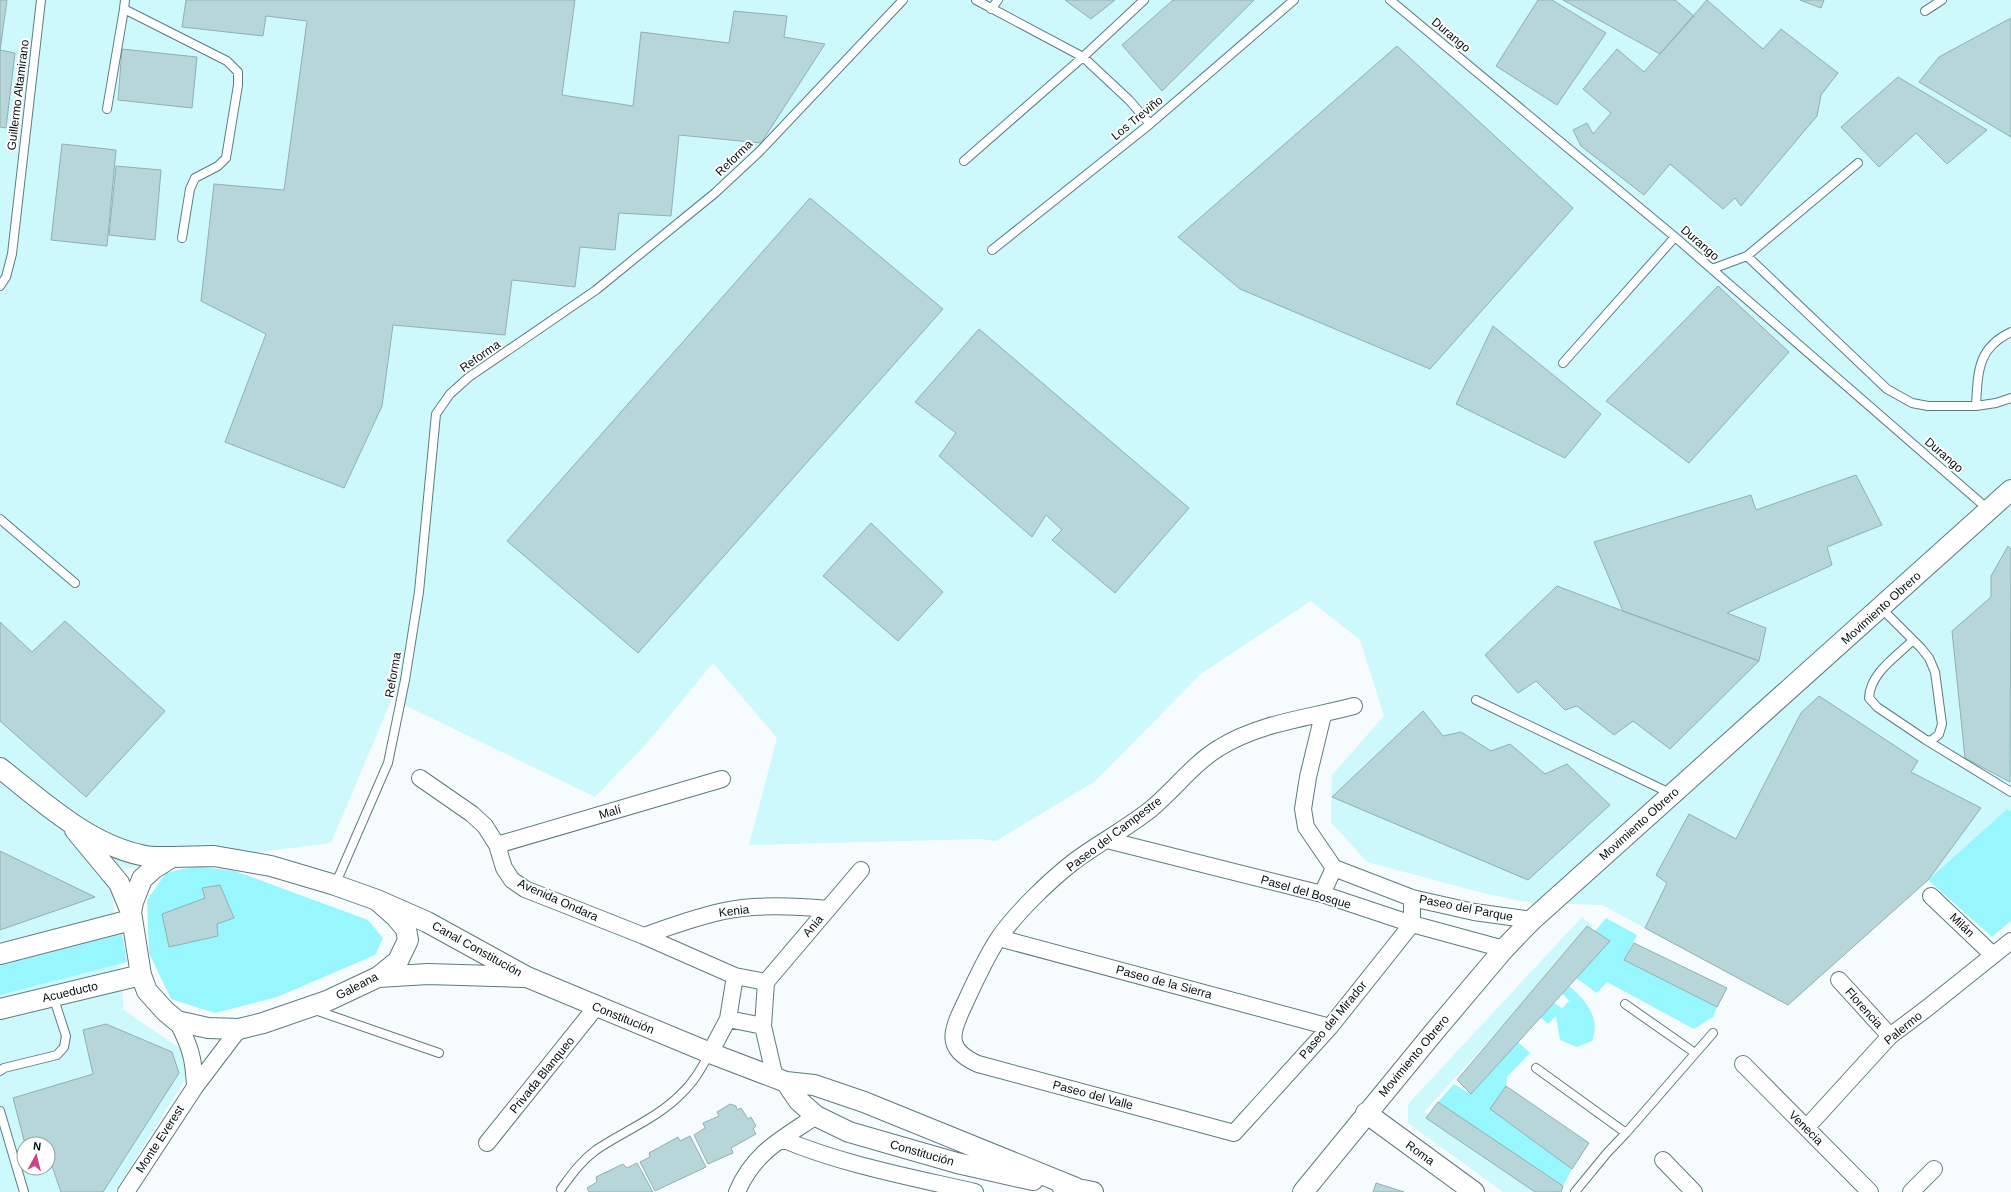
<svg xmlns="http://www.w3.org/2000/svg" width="2011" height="1192" viewBox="0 0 2011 1192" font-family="Arial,sans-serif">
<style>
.built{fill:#cdf8fc;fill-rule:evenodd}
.green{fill:#98f6ff}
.building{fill:#b6d6d9;stroke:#90b0b2}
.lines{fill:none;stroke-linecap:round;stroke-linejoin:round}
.service-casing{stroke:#5d7b7e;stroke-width:10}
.minor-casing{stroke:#5d7b7e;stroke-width:18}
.tertiary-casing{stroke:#5d7b7e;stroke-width:22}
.service{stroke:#fff;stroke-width:8}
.minor{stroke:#fff;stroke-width:16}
.tertiary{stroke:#fff;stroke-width:20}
.labels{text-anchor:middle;stroke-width:4;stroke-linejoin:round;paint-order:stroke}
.street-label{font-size:12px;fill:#040e0f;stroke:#fff}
</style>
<rect width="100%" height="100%" fill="#f6fcfd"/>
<path class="built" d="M0,0H2011V811L2007,809L1788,1005L1602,905L1538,903L1515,900L1475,891L1367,862L1331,822L1332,775L1384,716L1360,640L1311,601L1202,673L1094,782L996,841L980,839L749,845L777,738L713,663L647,743L595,797L392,699L331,843L110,870L124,1010L185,1052L189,1073L115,1192H0ZM24,1144H48V1168H24Z
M1582,917L1593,926L1424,1112L1547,1192H1503L1408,1123V1104Z"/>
<path class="green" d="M2007,809L2011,811V921L1992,937L1928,880Z
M196,866L235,871L368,920L383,938L375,955L277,997L215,1013L171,999L149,953L147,900L166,873Z
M1606,918L1637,935L1624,960L1717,1007L1713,1017L1694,1029L1607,982L1597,993L1576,978L1610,941L1595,931Z
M122,934L127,962L0,995V966Z
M1569,986C1586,1000 1601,1018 1592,1041L1577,1047L1560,1040L1556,1016L1548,1024L1540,1017L1554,1003L1562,1008L1569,1001L1562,993Z
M1518,1042L1530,1053L1507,1077L1506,1086L1491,1109L1572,1169L1563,1186L1438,1102L1454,1084L1471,1094Z"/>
<path class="building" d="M0,0H7L0,51Z
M186,0H575L562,95L633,106L641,32L729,43L734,11L787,16L784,37L825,44L761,143L679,135L671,216L619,213L615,250L580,247L575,287L512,280L505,335L393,325L382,406L344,488L225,442L266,334L201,301L214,184L284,190L307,21L266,16L263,36L182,27Z
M1065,0H1115L1091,19Z
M1173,0H1254L1162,91L1122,45Z
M1538,0H1552L1606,33L1557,105L1496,66Z
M1563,0H1675L1694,16L1660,54Z
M1707,0L1763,49L1781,29L1838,73L1821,95L1817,116L1741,206L1735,198L1723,209L1670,164L1644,195L1581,146L1573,130L1587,123L1593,134L1611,113L1583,89L1617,49L1644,72Z
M1800,0H1824L1821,8Z
M2011,18V137L1919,82L1939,57Z
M1397,46L1573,208L1430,369L1240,289L1178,237Z
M122,49L197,57L192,108L118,100Z
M0,50L15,53L6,128L0,127Z
M1898,77L1987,130L1947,164L1916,133L1879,167L1841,127Z
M62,144L116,150L107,246L51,240Z
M116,166L161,170L155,240L109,235Z
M810,198L943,309L638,653L507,541Z
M1718,286L1789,352L1689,463L1606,401Z
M1493,326L1601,414L1565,458L1456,404Z
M979,329L1189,508L1115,593L1052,540L1062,530L1046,515L1032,537L939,456L956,433L915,402Z
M1856,475L1882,525L1827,547L1832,565L1727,613L1766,628L1759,661L1623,611L1594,542L1751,495L1756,510Z
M871,523L943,592L898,641L823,576Z
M2008,546L2011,549L2010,782L1965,758L1952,631L1991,597V576Z
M1557,586L1623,611L1759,661L1670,749L1633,721L1614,735L1577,706L1565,710L1536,681L1518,693L1485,655Z
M65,621L165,711L86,797L0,721V622L32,652Z
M1819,696L1918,761L1911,772L1981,808L1928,880L1788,1005L1645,928L1667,883L1656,875L1689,814L1736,839L1801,713Z
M1423,711L1443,736L1461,732L1491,751L1510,744L1545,774L1567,764L1610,805L1528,880L1332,797Z
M0,851L95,897L0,930Z
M220,885L234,918L217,924L218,936L169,947L162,914L205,898L202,888Z
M1587,926L1610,941L1471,1094L1457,1080Z
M1634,943L1727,988L1717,1007L1624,960Z
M106,1024L172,1052L179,1073L103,1192H61L52,1166L48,1167V1144H25L13,1098L93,1074L83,1030Z
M1506,1086L1589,1143L1572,1169L1490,1109Z
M1438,1102L1563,1186L1561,1192H1535L1426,1118Z
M730,1104L736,1106L737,1110L741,1108L748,1119L751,1117L756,1126L753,1129L756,1134L731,1148L733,1153L708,1164L694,1135L705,1128L703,1123L719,1116L717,1112Z
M690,1136L706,1167L655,1191L640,1162L650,1157L649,1153L678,1137L680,1141Z
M637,1163L653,1192H589L587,1188L597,1182L596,1177L623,1164L627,1168Z
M1376,1183L1404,1192H1373Z"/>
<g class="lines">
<defs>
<path id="service" d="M125,0L124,9L227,61L238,72V85L226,158L218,166L195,178L190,189L182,238
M976,0L1083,57L1129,100L1150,124
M1390,0L1675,237L1989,510
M991,9L998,0
M1925,11L1942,0
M107,109L124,9
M964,161L1083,57L1144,0
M992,250L1150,124L1294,0
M1747,256L1858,163
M1712,269L1747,256L1887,389L1912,403L1928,406H1976
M0,286L6,277L12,254L41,0
M2011,332C1977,348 1978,372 1976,406L1996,403L2011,398
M1563,363L1675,237
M0,519L75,583
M1881,608L1921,648L1929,658L1935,672L1942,724L1939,734L1931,741L1926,740L1877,707L1869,698C1870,673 1896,657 1912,641
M1476,700L1672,794
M1926,740L2011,792
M335,885L388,763L405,680L419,592L436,414L450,394L469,377L596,290L715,193L759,152L903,0
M1625,1004L1695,1053
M315,1010L439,1053
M1536,1068L1626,1133L1607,1153L1575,1192
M0,1071L4,1068L57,1055L64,1047L66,1036L53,996
M0,1111L24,1192
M1626,1133L1713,1033
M561,1189C572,1174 581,1161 596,1150C624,1131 658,1118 682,1093C694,1082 702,1067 710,1053"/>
<path id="minor" d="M1354,706C1309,718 1258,723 1219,748C1194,763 1174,790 1151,809C1126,829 1097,844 1072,863C1048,882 1015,914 998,939C985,959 975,981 965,1003C951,1032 944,1049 978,1064L1234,1133L1330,1027L1412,924V898
M1323,715L1308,777L1303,809L1306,827L1334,868L1412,898L1474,912L1532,920
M420,778L472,814L485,826L497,845L504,868L512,880L525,889L644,936L735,976L766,982
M1107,840L1322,894L1412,924L1504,949
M497,845L722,779
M1322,894L1334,868
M1931,896L1993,955
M644,936C671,926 696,917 724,911C756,904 796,906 828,909
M999,938L1330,1027
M1839,980L1890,1036
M766,982L861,870
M766,982L763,1026L775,1078
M728,1019L763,1026
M177,1021C190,1046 194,1058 195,1087
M710,1053L728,1019L735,976
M1743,1064L1870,1192
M1807,1127L1890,1036L1926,1009L2011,941
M782,1139C844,1165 910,1177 975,1192
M487,1143L596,1007
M1663,1160L1694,1192
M126,1192L195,1087L239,1029
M737,1192C754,1152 782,1139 816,1116
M1911,1192L1934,1169"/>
<path id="tertiary" d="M0,768C42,801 88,844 141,855C151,858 162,857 172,857
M75,830L119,883L131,912
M377,900L396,917L406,929L408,940L398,961L378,977L327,1001L263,1023L239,1029L208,1028L177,1021L165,1011L147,991L141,975L131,912L133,902L142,879L153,869L172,857L214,856L271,866L335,885L377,900L427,922L527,977L710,1053L786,1082L814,1085L864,1102L1076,1188
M0,954L131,920
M378,977L428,974L522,977
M0,1009L141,975
M786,1082L799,1101L816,1116L849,1132L957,1163L1033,1180
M1366,1113L1474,1192
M1062,1186L1093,1192
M1303,1192L1434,1032L1504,949L1532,920L2011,490"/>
</defs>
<use href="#service" class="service-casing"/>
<use href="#minor" class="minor-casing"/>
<use href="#tertiary" class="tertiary-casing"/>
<use href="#service" class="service"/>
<use href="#minor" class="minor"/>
<use href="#tertiary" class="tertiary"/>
</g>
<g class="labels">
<g class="street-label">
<text transform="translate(1451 35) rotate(40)" y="4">Durango</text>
<text transform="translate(18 95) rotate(-83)" y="4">Guillermo Altamirano</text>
<text transform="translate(1137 118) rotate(-39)" y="4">Los Treviño</text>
<text transform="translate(734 158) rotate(-44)" y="4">Reforma</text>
<text transform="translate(1700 243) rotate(41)" y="4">Durango</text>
<text transform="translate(480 356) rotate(-35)" y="4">Reforma</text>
<text transform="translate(1944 455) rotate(41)" y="4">Durango</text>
<text transform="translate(1881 608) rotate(-42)" y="4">Movimiento Obrero</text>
<text transform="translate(393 675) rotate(-80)" y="4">Reforma</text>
<text transform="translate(610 812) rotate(-16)" y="4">Malí</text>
<text transform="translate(1639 824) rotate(-42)" y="4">Movimiento Obrero</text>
<text transform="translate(1114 834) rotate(-37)" y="4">Paseo del Campestre</text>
<text transform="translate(1306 892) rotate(16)" y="4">Pasel del Bosque</text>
<text transform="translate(558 900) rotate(24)" y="4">Avenida Ondara</text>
<text transform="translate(1466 908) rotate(11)" y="4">Paseo del Parque</text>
<text transform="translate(734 911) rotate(-7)" y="4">Kenia</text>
<text transform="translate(1962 925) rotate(44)" y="4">Milán</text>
<text transform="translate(813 926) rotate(-50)" y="4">Ania</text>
<text transform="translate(477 949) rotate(29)" y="4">Canal Constitución</text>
<text transform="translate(1164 982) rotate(15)" y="4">Paseo de la Sierra</text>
<text transform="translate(357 986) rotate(-27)" y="4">Galeana</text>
<text transform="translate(70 992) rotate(-13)" y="4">Acueducto</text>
<text transform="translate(1864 1008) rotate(48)" y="4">Florencia</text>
<text transform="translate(623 1018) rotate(22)" y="4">Constitución</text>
<text transform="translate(1333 1020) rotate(-50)" y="4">Paseo del Mirador</text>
<text transform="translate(1903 1028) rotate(-39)" y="4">Palermo</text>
<text transform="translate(1414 1056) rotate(-50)" y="4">Movimiento Obrero</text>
<text transform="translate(542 1075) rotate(-51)" y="4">Privada Blanqueo</text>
<text transform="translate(1093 1095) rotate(15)" y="4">Paseo del Valle</text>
<text transform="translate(1806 1128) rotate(45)" y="4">Venecia</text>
<text transform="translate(160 1139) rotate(-57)" y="4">Monte Everest</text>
<text transform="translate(922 1153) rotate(16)" y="4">Constitución</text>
<text transform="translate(1420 1153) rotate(36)" y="4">Roma</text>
</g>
</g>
<g transform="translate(36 1156) rotate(7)"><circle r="19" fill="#ffffff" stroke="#9b9f9f"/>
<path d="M0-3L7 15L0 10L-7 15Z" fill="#ca4588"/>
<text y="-6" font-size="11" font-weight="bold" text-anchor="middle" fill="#040e0f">N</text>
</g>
</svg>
